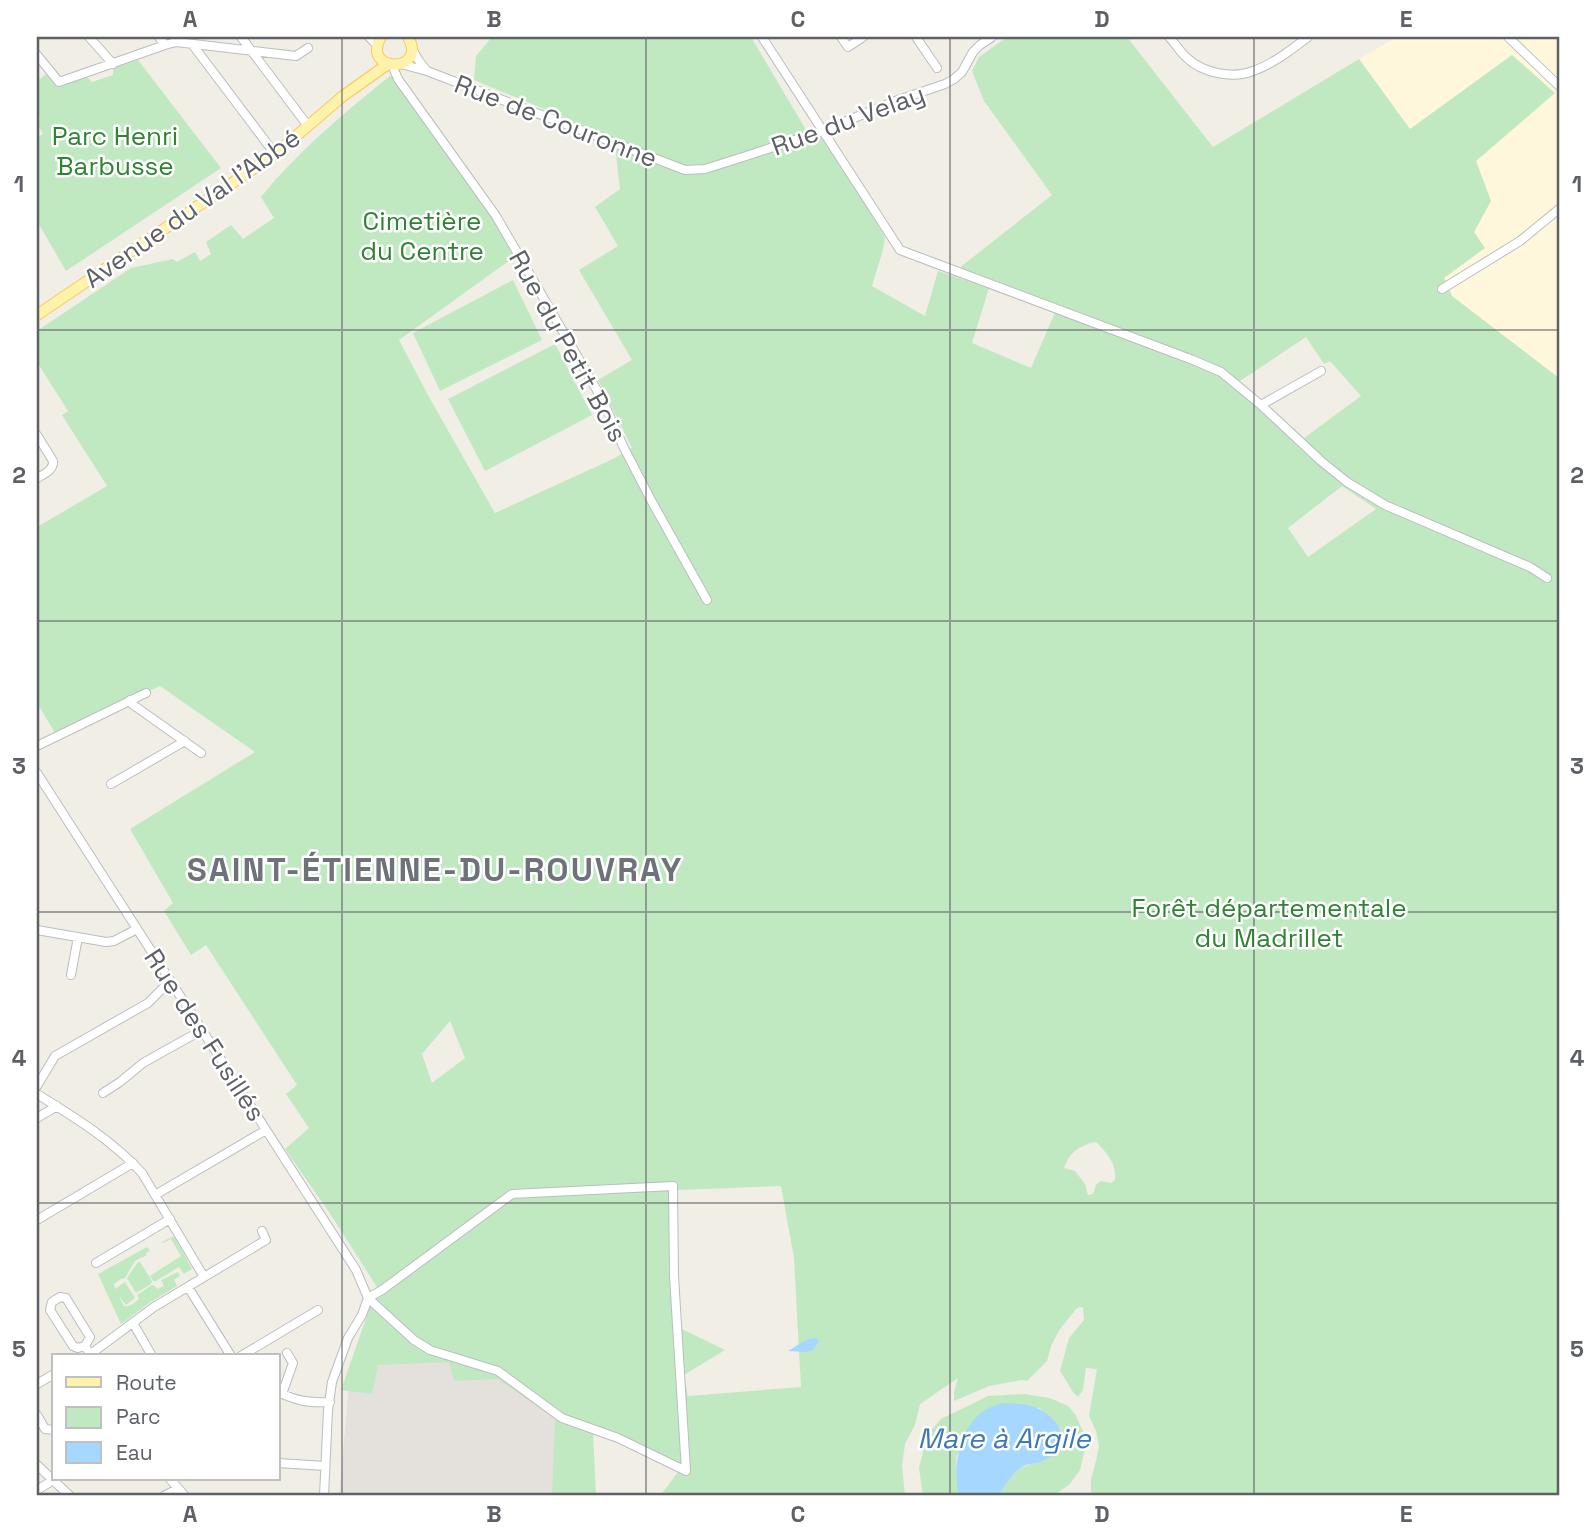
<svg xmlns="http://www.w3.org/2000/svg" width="1596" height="1533" viewBox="0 0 1596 1533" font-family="'Space Grotesk',sans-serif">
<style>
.commercial{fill:#fff7db}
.industrial{fill:#e4e1dd}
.green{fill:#c1e9c1;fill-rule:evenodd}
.water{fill:#a6d8ff}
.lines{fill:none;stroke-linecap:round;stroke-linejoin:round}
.minor-casing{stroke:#babdc2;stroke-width:10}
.major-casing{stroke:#f8cb56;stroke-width:12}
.minor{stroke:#fff;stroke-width:8}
.major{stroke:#fff2ab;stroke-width:10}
.grid{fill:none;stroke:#5d6166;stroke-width:2;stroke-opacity:0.55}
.labels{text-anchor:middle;stroke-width:5;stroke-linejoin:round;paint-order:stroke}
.street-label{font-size:26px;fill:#5d6166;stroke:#fff}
.park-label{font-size:26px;fill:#308234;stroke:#fff}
.water-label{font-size:28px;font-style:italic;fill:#3d78b8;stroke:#fff}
.district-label{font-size:33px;font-weight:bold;letter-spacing:2px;fill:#6e7379;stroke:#fff}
.neatline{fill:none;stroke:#5d6166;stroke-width:2.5}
.grid-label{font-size:23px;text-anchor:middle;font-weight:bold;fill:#5d6166}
</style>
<rect width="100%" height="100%" fill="#f0eee5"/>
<path class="commercial" d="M1397,37H1559V378L1452,296L1444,277L1474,232L1491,201L1476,161L1554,93L1512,55L1410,129L1359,59Z"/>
<path class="industrial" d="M448,1359L498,1378L556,1419L558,1496H339L349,1384L376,1362Z"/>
<path class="green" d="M492,37H751L812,140L823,136L885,237L883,250L872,286L925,316L938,271L989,288L972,343L1031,368L1054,315L1056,304L958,269L1052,195L984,101L972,71L979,57L1007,37H1127L1213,147L1359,59L1410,129L1512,55L1555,93L1476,161L1491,201L1474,232L1485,248L1444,278L1452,296L1559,378V1496H1091V1479L1096,1461L1099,1446L1096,1431L1089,1416L1097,1369L1086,1368L1083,1390L1078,1397L1073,1392L1060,1371L1069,1338L1084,1320L1083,1307L1077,1308L1060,1329L1051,1346L1047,1361L1027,1381L1022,1380L989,1386L954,1401V1392L958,1378L920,1404L915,1425L905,1444L902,1466L905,1496H660L678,1472L616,1441L593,1433L596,1496H552L555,1419L498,1379L454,1381L449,1362L378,1365L372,1394L341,1390L377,1287L329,1212L285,1149L309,1128L286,1094L297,1085L206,945L191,955L164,911L173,903L130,829L255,752L160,686L55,733L37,703V527L107,486L62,415L68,411L37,362V331L131,268L173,259L177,262L195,252L200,261L211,254L206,242L231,225L243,239L274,218L261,197C298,151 344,113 390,76L393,77L495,217L517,255L399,340L429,397L495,513L613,459L632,448L598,380L632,360L579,270L618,246L595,207L620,189L614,138L474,80L476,56ZM1306,337L1324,364L1330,361L1361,396L1304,438L1240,381ZM1342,486L1376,509L1308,557L1288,528ZM450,1021L465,1058L432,1083L422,1054ZM1096,1142C1107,1153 1117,1164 1115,1180L1111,1183L1101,1181L1096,1185L1093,1194L1088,1195L1085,1184L1075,1171L1064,1168C1069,1153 1079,1145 1096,1142ZM781,1186L794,1258L801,1387L688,1396L684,1375L725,1350L680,1328L677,1258L678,1190Z
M138,60L221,168L66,271L37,221V138L43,134L37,123L40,119L37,114V81L46,74L57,87L87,77L92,82L113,75V68Z
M513,280L542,340L440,391L413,333Z
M555,344L592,415L485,471L448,399Z
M174,1236L192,1269L184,1274L179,1267L156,1281H153L150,1276L181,1256L171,1239L163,1243L162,1242Z
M147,1247L150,1251L146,1253L147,1255L135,1261L125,1278L121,1279L114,1284L115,1289L125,1282L135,1298L126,1305L119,1296L124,1306C130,1307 136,1303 139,1298L137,1295L152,1285L155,1286L157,1289L164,1286L161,1280L178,1272L180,1276L174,1280L177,1286L152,1301L121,1324L98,1274Z
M138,1262H140L152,1281L151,1284L136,1293L127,1278Z
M1024,1394L1050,1398L1068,1406L1075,1414L1087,1440L1080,1470L1070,1484L1053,1496H998C1012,1477 1015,1466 1040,1462L1062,1430L1051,1417L1039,1408L972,1423L956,1458L959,1496H923L919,1468L927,1435L941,1419L988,1396Z"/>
<path class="water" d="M816,1338L819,1341L813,1350L806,1352L788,1351C798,1346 804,1338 816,1338Z
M1003,1403C1032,1403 1054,1409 1065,1439C1058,1449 1053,1457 1040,1462C1035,1464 1029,1463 1024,1466C1012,1473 1006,1485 998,1496H959C952,1469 959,1424 987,1409C992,1406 998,1405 1003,1403Z"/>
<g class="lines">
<defs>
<path id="minor" d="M89,37L113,64
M159,37L165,45L176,42L296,56L308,48
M241,37L308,126
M369,37L377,45
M762,37L900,250L1193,360L1221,372L1261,405L1321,461L1347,482L1385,505L1530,567L1547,578
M841,37L848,47L863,37
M916,37L937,68
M1169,37C1175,43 1180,52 1187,58C1203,73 1232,79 1253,71C1273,64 1291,50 1308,37
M1508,37L1559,86
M192,44L275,154
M412,49L419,61L427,71
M37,55L59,82L165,45
M401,64L427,71L685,170L705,169L743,157L822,131L898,100L945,84L954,79L962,72L973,52L980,45L992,37
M392,65L398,79L496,216L602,399L623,446L652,502L707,600
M1442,289L1520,241L1559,209
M1261,405L1321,371
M37,435L53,461C54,470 44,474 37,478
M130,700L132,704L201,753
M37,746L146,693
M37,773L356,1270L368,1298L414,1340L430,1350L498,1371L562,1418L618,1438L686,1471L674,1276L673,1186L512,1194L382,1290L368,1298
M111,784L185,741
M37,930L106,942L114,941L137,929
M71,975L78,937
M37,1086L55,1056L148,1003L170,981
M103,1093L120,1082L143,1063L202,1030
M37,1094C74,1117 112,1140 142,1173L204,1277
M37,1118L57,1106
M155,1195L266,1130
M37,1220L133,1163
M96,1263L170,1219
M188,1287L231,1356
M133,1323L152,1356
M85,1346L78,1348L73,1346L50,1310L52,1302L60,1297L66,1298L90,1337L85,1346L91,1356
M88,1356L154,1307L266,1240L262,1231
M241,1356L318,1310
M37,1384L54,1374
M278,1392C297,1401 308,1403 330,1402
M282,1394L293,1363L287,1353
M37,1415L45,1429L54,1430
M278,1463L325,1466
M37,1465L70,1496
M170,1479L185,1496
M37,1490L55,1479
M164,1496L177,1489
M324,1496L328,1410L332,1382L348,1338L362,1315L368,1298"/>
<path id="major" d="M381,37C360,73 429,74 408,37
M37,315L275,154L343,96L388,64"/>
</defs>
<use href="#minor" class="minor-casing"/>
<use href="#major" class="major-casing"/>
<use href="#minor" class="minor"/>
<use href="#major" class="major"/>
</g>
<path class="grid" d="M342,37V1496M646,37V1496M950,37V1496M1254,37V1496M37,330H1559M37,621H1559M37,912H1559M37,1203H1559"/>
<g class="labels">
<g class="street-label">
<text transform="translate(848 120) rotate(-20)" y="9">Rue du Velay</text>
<text transform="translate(556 121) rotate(21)" y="9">Rue de Couronne</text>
<text transform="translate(192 208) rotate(-35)" y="9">Avenue du Val l'Abbé</text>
<text transform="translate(568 346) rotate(61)" y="9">Rue du Petit Bois</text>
<text transform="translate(205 1035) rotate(57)" y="9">Rue des Fusillés</text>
</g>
<g class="park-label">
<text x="115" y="145">Parc Henri<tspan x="115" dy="30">Barbusse</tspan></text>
<text x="422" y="230">Cimetière<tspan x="422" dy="30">du Centre</tspan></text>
<text x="1269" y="917">Forêt départementale<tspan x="1269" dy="30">du Madrillet</tspan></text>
</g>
<g class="water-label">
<text x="1004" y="1448">Mare à Argile</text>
</g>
<g class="district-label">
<text x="435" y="881">SAINT-ÉTIENNE-DU-ROUVRAY</text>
</g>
</g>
<rect width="1596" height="1533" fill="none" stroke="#ffffff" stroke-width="77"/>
<rect x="52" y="1354" width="228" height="126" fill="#ffffff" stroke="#bec0c2" stroke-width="2"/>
<rect x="66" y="1377" width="35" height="10" fill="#fff2ab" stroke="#bec0c2" stroke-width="2"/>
<text x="116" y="1390" font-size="21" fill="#5d6166">Route</text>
<rect x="66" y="1407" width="35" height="21" fill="#c1e9c1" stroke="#bec0c2" stroke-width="2"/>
<text x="116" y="1424" font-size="21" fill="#5d6166">Parc</text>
<rect x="66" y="1442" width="35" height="21" fill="#a6d8ff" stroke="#bec0c2" stroke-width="2"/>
<text x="116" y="1460" font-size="21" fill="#5d6166">Eau</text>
<rect x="38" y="38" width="1520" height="1456" class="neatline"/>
<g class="grid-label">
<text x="190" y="27">A</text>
<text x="494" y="27">B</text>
<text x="798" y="27">C</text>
<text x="1102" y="27">D</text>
<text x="1406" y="27">E</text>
<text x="19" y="192">1</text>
<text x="1577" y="192">1</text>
<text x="19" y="483">2</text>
<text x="1577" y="483">2</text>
<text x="19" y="774">3</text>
<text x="1577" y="774">3</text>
<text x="19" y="1066">4</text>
<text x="1577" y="1066">4</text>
<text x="19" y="1357">5</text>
<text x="1577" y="1357">5</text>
<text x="190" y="1522">A</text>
<text x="494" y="1522">B</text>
<text x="798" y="1522">C</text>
<text x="1102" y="1522">D</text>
<text x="1406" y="1522">E</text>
</g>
</svg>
